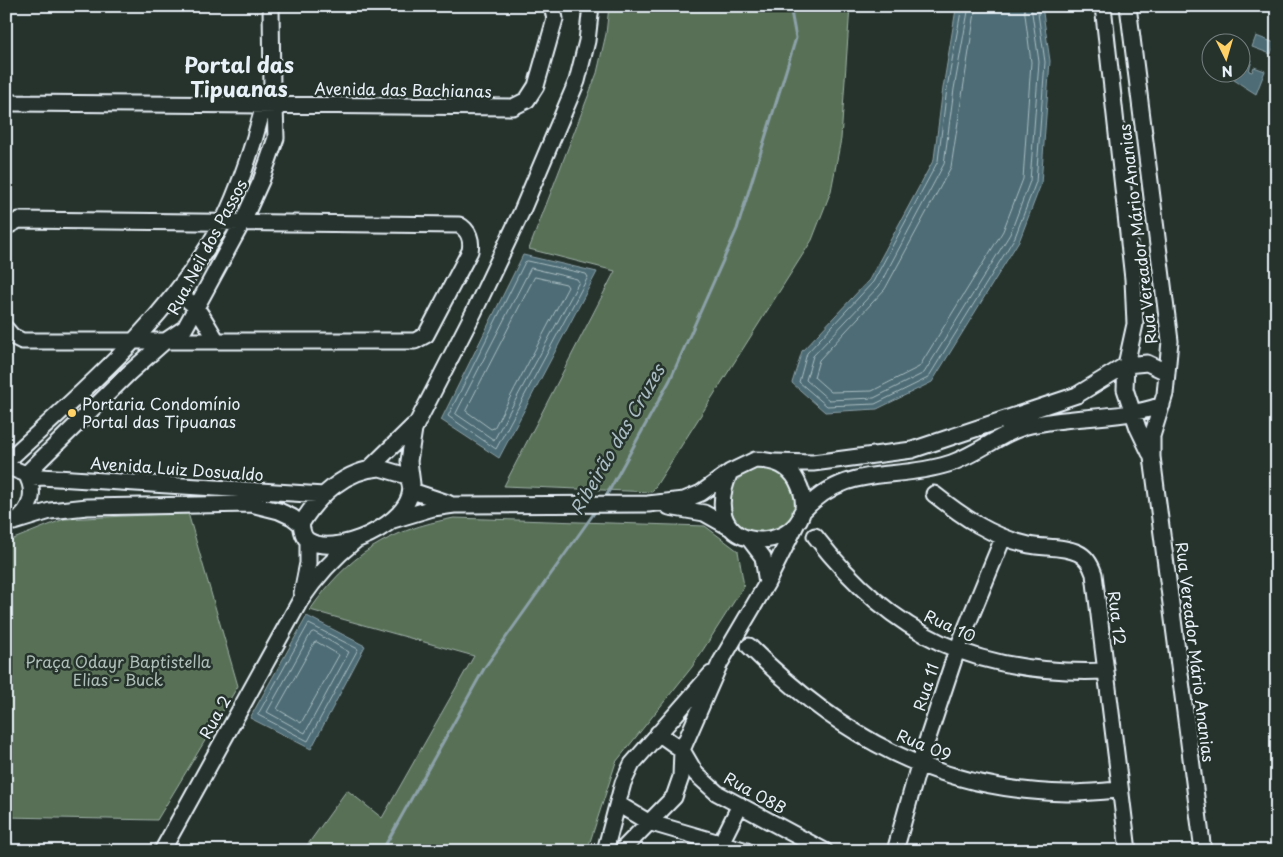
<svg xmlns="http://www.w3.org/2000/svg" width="1283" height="857" viewBox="0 0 1283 857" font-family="'Playpen Sans',sans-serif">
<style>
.green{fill:#587157;stroke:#a0b1a8}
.water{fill:#4e6c74;stroke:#8ca1a9}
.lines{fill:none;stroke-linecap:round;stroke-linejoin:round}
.shore{stroke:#aabcc3;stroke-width:1}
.stream{stroke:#8ca1a9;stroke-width:3}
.minor-casing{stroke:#e8f1f8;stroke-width:19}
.minor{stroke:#26332d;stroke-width:15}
.poi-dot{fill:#ffd166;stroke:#26332d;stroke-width:2}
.labels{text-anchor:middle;stroke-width:5;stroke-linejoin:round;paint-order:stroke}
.street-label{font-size:16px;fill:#e8f1f8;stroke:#26332d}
.poi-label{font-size:16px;fill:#e8f1f8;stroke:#26332d;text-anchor:start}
.park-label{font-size:16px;fill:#aebeb8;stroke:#26332d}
.water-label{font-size:18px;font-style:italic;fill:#aabcc3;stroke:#26332d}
.district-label{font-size:21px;font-weight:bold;fill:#e8f1f8;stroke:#26332d}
</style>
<rect width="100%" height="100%" fill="#26332d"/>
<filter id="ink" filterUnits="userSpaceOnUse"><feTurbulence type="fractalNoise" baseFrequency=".02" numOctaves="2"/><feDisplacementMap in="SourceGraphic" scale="10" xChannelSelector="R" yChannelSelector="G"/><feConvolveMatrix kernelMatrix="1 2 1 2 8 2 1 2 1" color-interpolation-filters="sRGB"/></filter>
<g filter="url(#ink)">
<path class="green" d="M609,6H850L841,139L831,191L812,240L652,492L504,486L615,271L529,249L597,73L606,34Z
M730 501a33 33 0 1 1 66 0a33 33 0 1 1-66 0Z
M188,513L238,686L157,820L6,817V542L64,519Z
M454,518L705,526L738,551L744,586L692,667L616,762L587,851H303L347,790L382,818L474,656L310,610C348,555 388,530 454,518Z"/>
<path class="water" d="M959,6H1042L1050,61L1041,184L1020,239L932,382L877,409L825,412L792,383L802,351L869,280L934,159L943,88L956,9Z
M1256,36L1275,43L1271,54L1252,47Z
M1243,57L1252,60L1249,71L1252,72L1254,67L1265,71L1256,94L1234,80L1237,73L1240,72Z
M523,255L597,272L499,458L441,420Z
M307,616L365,646L311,749L250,718Z"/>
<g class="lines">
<path class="shore" d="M962,6L947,88L938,161L873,282L807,353L799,382L827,406L875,404L928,378L1015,237L1036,182L1045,62L1037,6
M969,6L954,89L944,164L879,286L813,356L806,380L829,400L874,398L924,373L1010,234L1030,181L1039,62L1031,6
M976,6L951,167L885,289L819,360L814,377L831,392L872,391L919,367L1003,231L1023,179L1031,62L1024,6
M528,261L586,274L588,277L496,449L448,416L525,262Z
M531,268L577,279L579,282L494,440L456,414Z
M535,277L566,284L568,287L494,428L491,429L466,411Z
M309,624L358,649L308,741L258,715Z
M314,632L349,652L305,733L267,712L311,633Z
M317,642L339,655L301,723L277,709L314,643Z"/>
<path class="stream" d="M604,500L670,380L737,229L796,38L790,6
M382,851L485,667L597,509"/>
<defs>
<path id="minor" d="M1103,6L1133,279L1135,324L1126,365L1125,389L1138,428L1150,453
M1128,6L1170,341L1165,394L1152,436V457L1203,851
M6,101L15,103L513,107L527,100L536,86L555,19L552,6
M6,227L19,220L459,225C469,230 472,241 470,251L426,335L415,341H22L12,336L6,329
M176,295C196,298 207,326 217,341
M755,460C772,460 789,465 797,481C835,553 688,569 730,472Z
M6,462C85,389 168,320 221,225C236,197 246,166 255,137C259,123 262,110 268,97
M774,462L813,463L912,450L1077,395L1126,365L1147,363L1166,372
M6,466L26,474C36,491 32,510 15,521
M370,468L413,426
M380,468L407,476C430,514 340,559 309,541C303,538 302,530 301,524C318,496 345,470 380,468Z
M26,474L129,373L164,342L185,328L242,223L261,181L276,138L275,106L272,89L271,6
M29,479L41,477L324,495
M412,484L409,461L414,429L474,312L521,213L577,81L587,41L591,6
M412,491L448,503
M934,494C963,517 992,537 1029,545C1044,548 1064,546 1078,553C1087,557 1091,565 1094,574L1128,851
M669,507L704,513L729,527
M801,513C847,462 891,482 948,464C977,455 1001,432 1031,425C1074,415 1121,420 1162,405
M393,520L433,508L454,505L648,504L684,500L701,493L730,472
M14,522L50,511L87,507L251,504L279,511L292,517L301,524
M815,536C893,637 978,676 1106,671
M750,540L763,557L767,583
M302,593L308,563V541
M749,646C839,736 937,791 1067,793C1085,793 1103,791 1120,790
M658,733L682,750L696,774L717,793L825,851
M618,804L648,822L747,851
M721,843L740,805
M162,851L300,601C316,577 333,558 356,540
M605,851L623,783L632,764L711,674
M621,851L674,797L681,777L682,750L720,663L767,583L797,523
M895,851L919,765L957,650L1003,538"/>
</defs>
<use href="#minor" class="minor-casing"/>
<use href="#minor" class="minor"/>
</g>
</g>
<circle class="poi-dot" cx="72" cy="413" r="5"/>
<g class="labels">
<g class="street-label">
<text transform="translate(403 90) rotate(1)" y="6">Avenida das Bachianas</text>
<text transform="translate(1138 234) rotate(-97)" y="6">Rua Vereador Mário Ananias</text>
<text transform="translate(207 247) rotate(-62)" y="6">Rua Neil dos Passos</text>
<text transform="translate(177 469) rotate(4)" y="6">Avenida Luiz Dosualdo</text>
<text transform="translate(1117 618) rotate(83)" y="6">Rua 12</text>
<text transform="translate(950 626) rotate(25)" y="6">Rua 10</text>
<text transform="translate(1195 652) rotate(83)" y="6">Rua Vereador Mário Ananias</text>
<text transform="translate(926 687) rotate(-72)" y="6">Rua 11</text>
<text transform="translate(215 717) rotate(-61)" y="6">Rua 2</text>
<text transform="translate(924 745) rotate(22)" y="6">Rua 09</text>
<text transform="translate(755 793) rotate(29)" y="6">Rua 08B</text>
</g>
<g class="poi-label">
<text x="82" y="410">Portaria Condomínio<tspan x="82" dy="18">Portal das Tipuanas</tspan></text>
</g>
<g class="park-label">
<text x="118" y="668">Praça Odayr Baptistella<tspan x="118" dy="18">Elias - Buck</tspan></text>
</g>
<g class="water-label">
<text transform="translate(618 440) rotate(-60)" y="6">Ribeirão das Cruzes</text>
</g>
<g class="district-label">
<text x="239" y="73">Portal das<tspan x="239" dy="24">Tipuanas</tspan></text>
</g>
</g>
<rect width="1283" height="857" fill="none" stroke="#26332d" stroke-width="25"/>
<rect x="12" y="12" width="1258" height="832" fill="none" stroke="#e8f1f8" stroke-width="2" filter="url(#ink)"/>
<g transform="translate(1226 58) rotate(175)"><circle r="24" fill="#26332d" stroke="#747f7e"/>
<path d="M0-4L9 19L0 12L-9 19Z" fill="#ffd166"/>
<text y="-8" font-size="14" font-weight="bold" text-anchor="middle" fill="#e8f1f8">N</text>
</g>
</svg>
